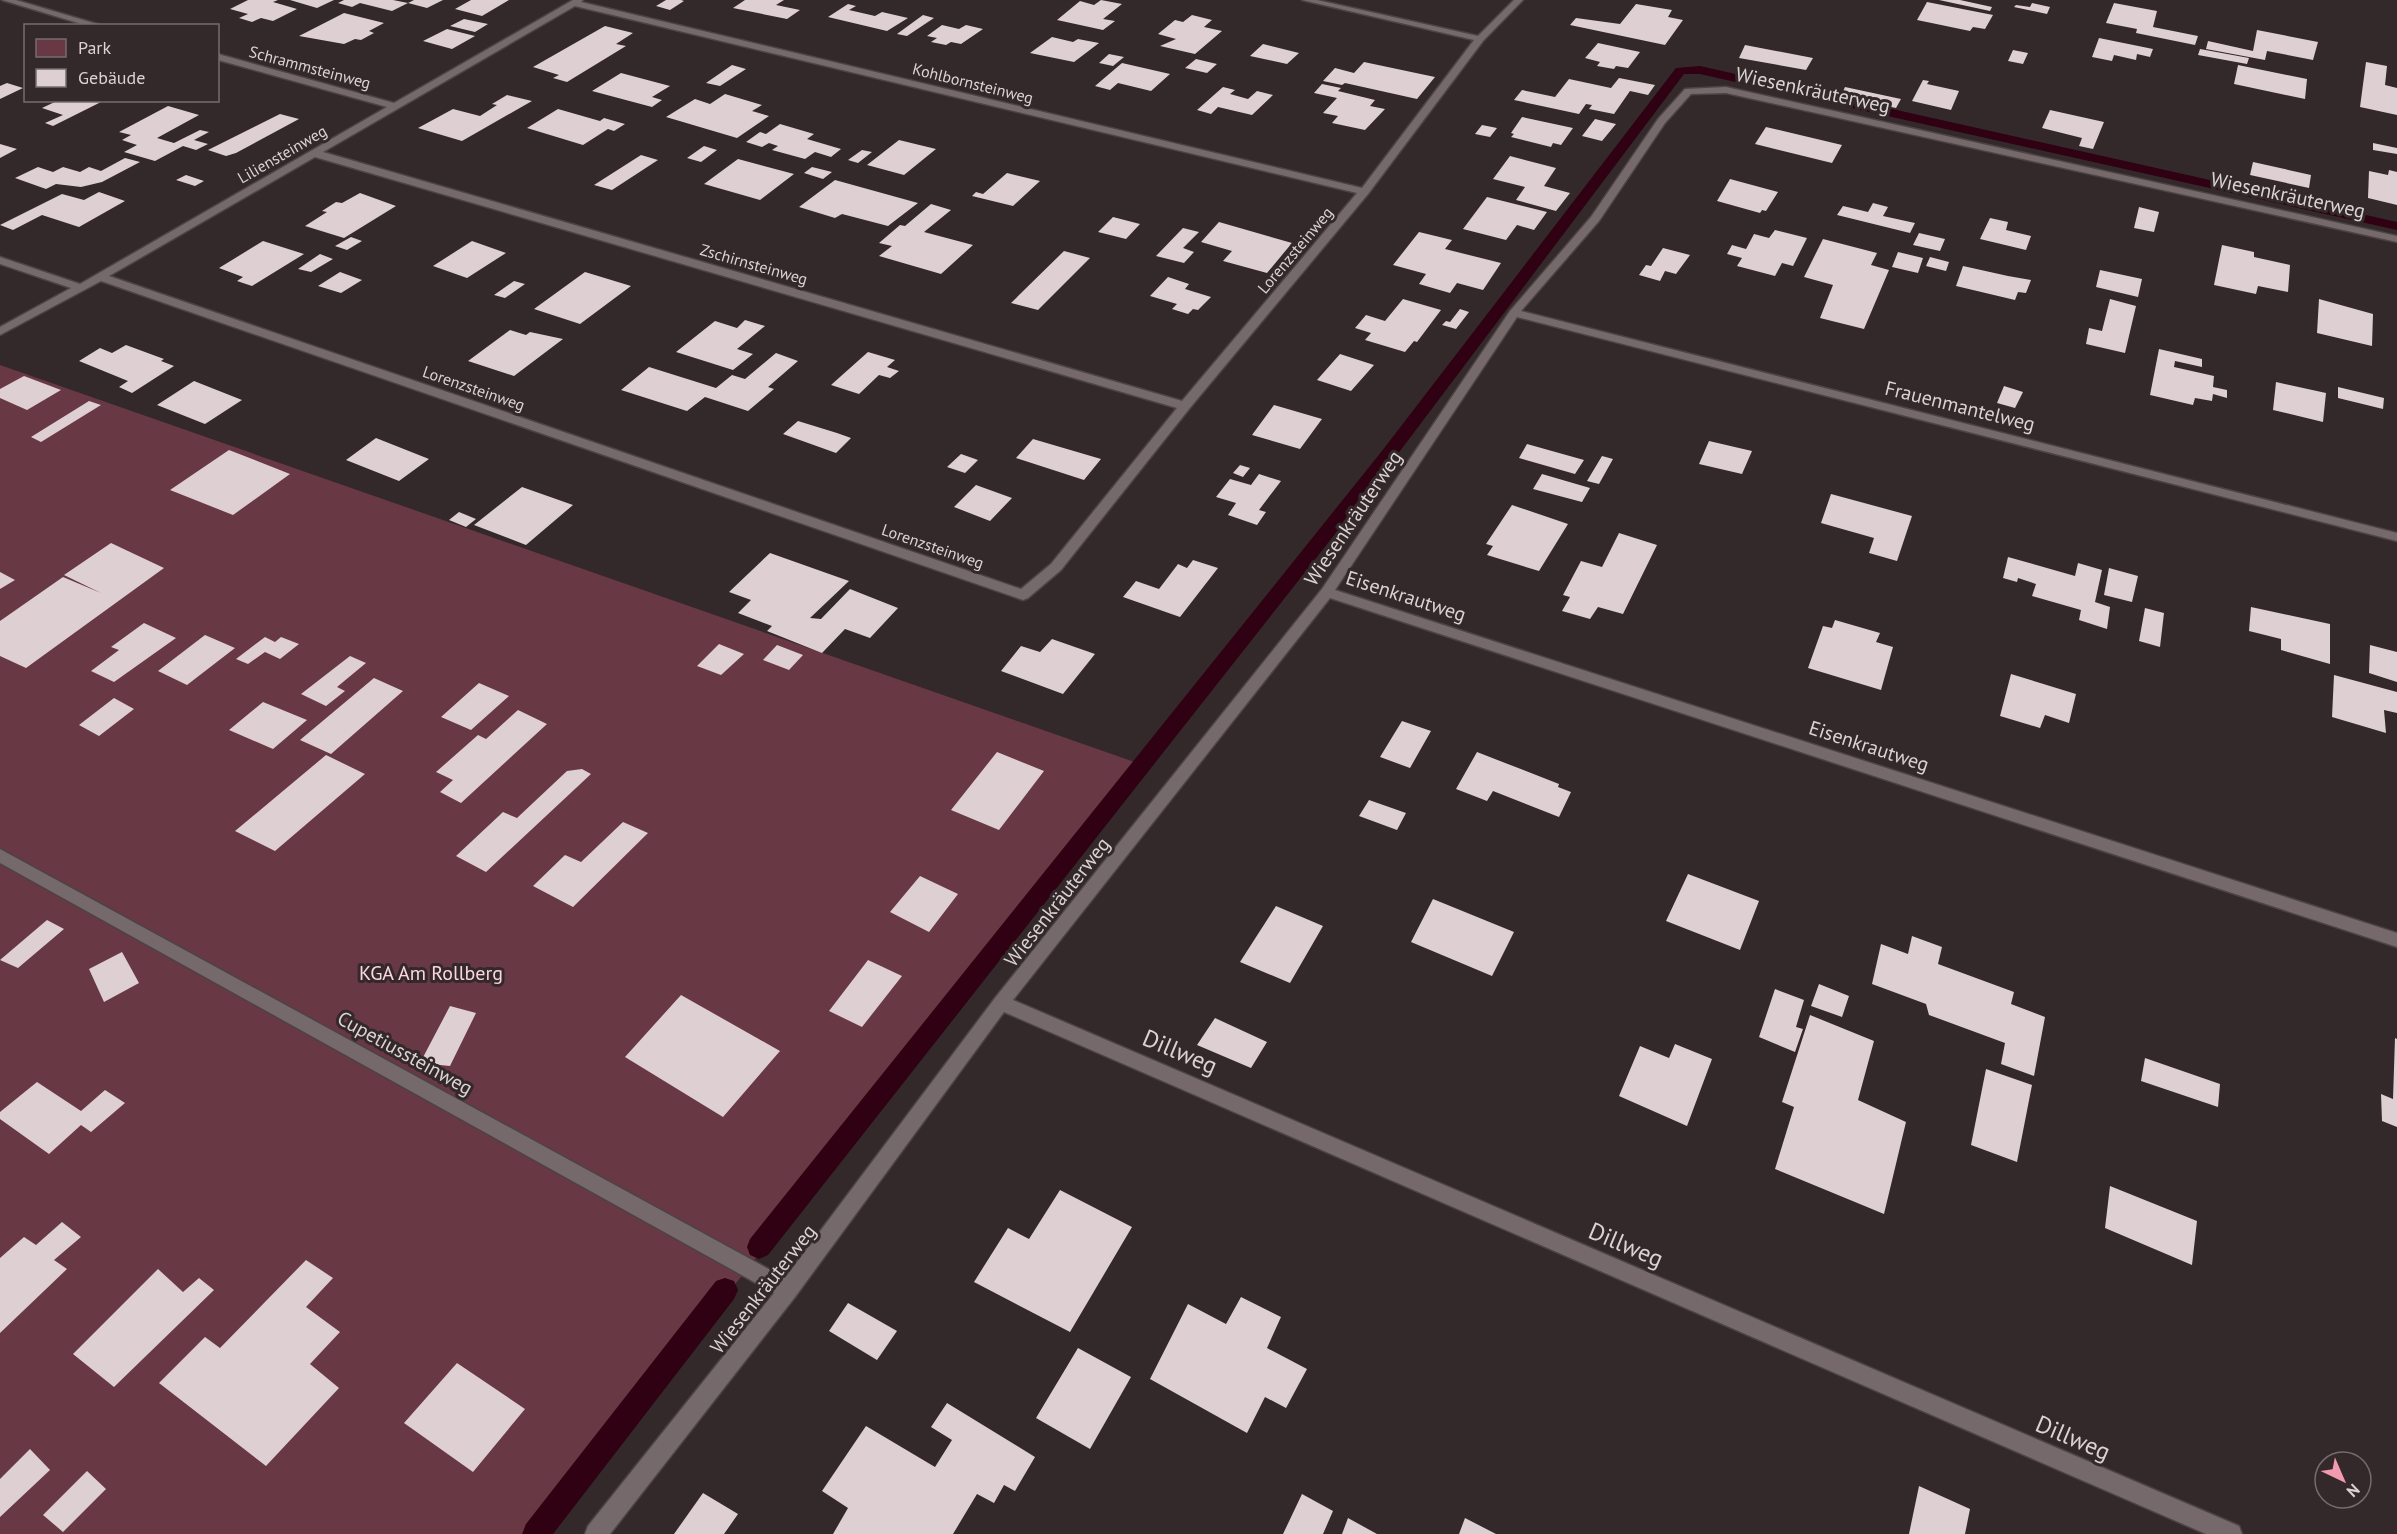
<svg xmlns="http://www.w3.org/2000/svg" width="2397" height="1534" viewBox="0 0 2397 1534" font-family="'PT Sans',sans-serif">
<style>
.green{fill:#693845}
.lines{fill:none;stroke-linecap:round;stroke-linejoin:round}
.stream{fill:#2f0112;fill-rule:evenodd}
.building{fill:#decfd2}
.lane-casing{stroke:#4c4345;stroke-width:3}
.lane{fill:#75696b;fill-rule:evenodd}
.labels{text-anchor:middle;stroke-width:6;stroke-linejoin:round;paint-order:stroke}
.far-street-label{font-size:16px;fill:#dad3d4;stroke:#33282a}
.street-label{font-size:20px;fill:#dad3d4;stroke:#33282a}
.park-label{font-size:20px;fill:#fbd6dd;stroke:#33282a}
.near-street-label{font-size:24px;fill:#dad3d4;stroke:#33282a}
</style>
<rect width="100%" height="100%" fill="#33282a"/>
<path class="green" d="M0,365L1143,765L539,1534H0Z"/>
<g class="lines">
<path class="stream" d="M1700,66L2397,222V230L1700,74H1684L1394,459L768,1255L759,1259L750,1255L747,1247L750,1239L1382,451L1676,68Z
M725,1278L734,1281L738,1290L734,1299L553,1534H522L526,1524L716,1281Z"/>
</g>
<path class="building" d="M248,0H278L273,2L297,9L273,21L261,18L252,22L239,18L248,14L230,9Z
M290,0H334L317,8Z
M344,0H393L408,3L392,11L360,3L352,7L338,3Z
M414,0H443L427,8L408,3Z
M471,0H509L482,16L455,9Z
M666,0H681L684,1L670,10L656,6Z
M745,0H784L776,5L800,10L787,19L733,8Z
M1101,0L1122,4L1103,19L1115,21L1103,30L1057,20L1080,1L1094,5Z
M1939,0H1960L1992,7L1990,11Z
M1927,2L1993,15L1985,29L1973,27L1970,31L1917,20Z
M2032,3L2050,7L2047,14L2014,7L2016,5L2030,7Z
M2114,3L2157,11L2153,27L2198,36L2195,45L2136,33L2137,29L2106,23Z
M848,4L856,6L849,10L875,16L882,12L908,18L887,31L828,17Z
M1636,4L1672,10L1668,17L1683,20L1665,45L1570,25L1576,18L1620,24Z
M344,13L384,23L369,31L374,33L361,40L355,39L344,44L299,36Z
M923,15L934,18L907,36L897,34Z
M1192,15L1212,20L1204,27L1222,31L1195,54L1160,46L1176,39L1158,34L1175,20L1183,22Z
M464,19L488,24L475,32L450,26Z
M942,25L959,29L966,25L983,29L961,44L951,42L946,45L931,42L937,38L927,36Z
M605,26L633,33L616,44L626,46L567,82L553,78L559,75L533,67Z
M447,29L475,36L452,49L423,41Z
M2257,30L2318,42L2313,60L2267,51L2265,60L2206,49L2208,41L2253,51Z
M1052,37L1073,42L1078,39L1099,43L1074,62L1030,53Z
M2099,38L2153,49L2150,57L2137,54L2136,60L2114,55L2112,61L2092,57Z
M1598,43L1640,52L1628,68L1616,66L1614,69L1597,66L1600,62L1585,58Z
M1263,44L1299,53L1287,64L1250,56Z
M1745,45L1813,58L1806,70L1739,58Z
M2200,49L2249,58L2247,64L2198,55Z
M2013,50L2028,53L2023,64L2008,61Z
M1109,54L1124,57L1113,66L1099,63Z
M1196,59L1217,64L1207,73L1185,68Z
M1364,62L1416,73L1435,77L1417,99L1345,83L1342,85L1323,81L1335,68L1354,73Z
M2366,62L2387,66L2385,85L2397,88V115L2360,107Z
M1122,63L1170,74L1151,91L1118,83L1110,90L1095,86Z
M732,65L746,69L720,86L706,83Z
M2238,65L2307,79L2305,99L2234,84Z
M621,73L670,86L652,97L662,100L652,107L592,91Z
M1619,78L1655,85L1648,95L1630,91L1614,114L1589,109L1592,105L1586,104L1579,114L1514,100L1522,90L1555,97L1569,79L1611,88Z
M1923,80L1929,81L1927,84L1959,91L1951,110L1912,101Z
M7,83L23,88L0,99V86Z
M1322,84L1341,88L1338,91L1375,100L1370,106L1385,109L1365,130L1332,123L1338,116L1323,113L1337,98L1314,93Z
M1223,87L1235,90L1230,94L1248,99L1257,91L1273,95L1252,115L1218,107L1211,114L1197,110Z
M1845,87L1901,99L1896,108L1841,96Z
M725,94L762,105L752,111L769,116L737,138L666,117L695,99L710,104Z
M507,95L532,101L462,141L418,128L453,109L480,116L497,105L492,104Z
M59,100H105L53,126L45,123L63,115L42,108Z
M168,106L199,115L157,138L174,143L200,130L209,132L194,140L208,144L196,150L183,146L155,161L124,152L137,145L122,140L131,135L119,132Z
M558,109L600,121L604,118L625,124L614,131L608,129L583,145L527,128Z
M2050,110L2104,122L2093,149L2079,146L2082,138L2042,128Z
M280,114L299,119L236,153L226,156L208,150Z
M1522,117L1573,128L1561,145L1553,143L1551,147L1511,137L1514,134L1511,133Z
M1595,119L1616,124L1602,141L1582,136Z
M780,124L814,134L807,139L841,149L831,157L815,152L805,159L772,150L778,146L769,143L762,147L746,142L760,132L766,134Z
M1482,125L1497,128L1490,137L1475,134Z
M1766,127L1842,145L1832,163L1755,144Z
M899,140L936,149L904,175L867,165Z
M2373,143L2397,148V154L2373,150Z
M0,144L17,149L0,158Z
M704,146L717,150L701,162L687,158Z
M862,150L872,152L858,163L848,160Z
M641,155L658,160L612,190L594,185Z
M1510,156L1556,168L1544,186L1570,193L1556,211L1516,200L1525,187L1493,179Z
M125,158L140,162L102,182L81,187L56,184L46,189L15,178L38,167L53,172L63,167L80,172L89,167L101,171Z
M738,159L794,174L760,200L704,184Z
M2253,162L2311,175L2309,188L2250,175Z
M812,167L832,172L823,179L804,173Z
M2389,170L2397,172V205L2368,198L2369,171L2388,175Z
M1007,173L1040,181L1013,206L972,196L976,192L983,194Z
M186,175L204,181L195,186L176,180Z
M1730,179L1778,192L1766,211L1762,210L1760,213L1717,201Z
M835,180L918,203L888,226L842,214L835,218L799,207Z
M99,192L125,201L79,227L42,215L13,230L0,225L62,194L84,200Z
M360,193L396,206L344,238L305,226L327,212L322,211L336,202L342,203Z
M1487,197L1547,212L1534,230L1517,225L1506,240L1463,229Z
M1873,203L1888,207L1883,216L1915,223L1910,233L1837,215L1843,206L1868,212Z
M931,204L951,210L924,232L973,245L941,274L879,256L892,246L879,243L900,225L905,226Z
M2139,207L2159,212L2154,232L2134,228Z
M1113,217L1140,224L1126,239L1098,232Z
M1990,218L2008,222L2006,230L2031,236L2026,250L1980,239Z
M1219,222L1292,243L1267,273L1223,261L1232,251L1201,242Z
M1183,228L1199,232L1183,248L1194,252L1184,263L1156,256Z
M1775,230L1807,238L1793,266L1782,263L1775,276L1737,266L1742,258L1727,254L1732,245L1746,249L1754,234L1769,238Z
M1419,232L1452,240L1445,249L1501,263L1483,290L1457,283L1450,293L1419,284L1426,274L1393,265Z
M1919,233L1945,239L1940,251L1913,245Z
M351,237L362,241L347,250L335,246Z
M1823,239L1877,253L1871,265L1889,270L1864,329L1820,318L1833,285L1804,277Z
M263,241L304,254L252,286L237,281L243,277L219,268Z
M472,241L506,253L467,278L433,266Z
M2222,245L2254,252V257L2290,265L2288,292L2258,286L2256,294L2214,285Z
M1663,248L1690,255L1676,274L1665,271L1660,281L1639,275L1646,265L1651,266Z
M1064,251L1090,258L1038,310L1011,303Z
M1898,252L1923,258L1918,273L1892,267Z
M320,254L333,259L311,272L298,269Z
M1930,257L1949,262L1946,271L1926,266Z
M1963,266L2008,276L2031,280L2026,293L2018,292L2015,300L1956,286Z
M2100,270L2142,279L2138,297L2096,287Z
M340,272L362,280L341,293L318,286Z
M585,272L631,286L580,324L534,309Z
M1168,277L1189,284L1185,289L1211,297L1198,310L1193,309L1188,314L1172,309L1177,304L1150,296Z
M514,281L525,284L505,298L494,295Z
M1403,299L1441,310L1417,342L1414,341L1405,352L1365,340L1371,333L1355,328L1366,315L1385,321Z
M2110,299L2136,306L2125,353L2086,344L2089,328L2102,331Z
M2319,299L2373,314L2372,346L2317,333Z
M1460,309L1469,312L1456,329L1442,325L1446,321L1450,322Z
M745,320L765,326L737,349L753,354L733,370L676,352L715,321L737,328Z
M510,330L526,335L530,332L563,339L514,376L468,361Z
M126,345L164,359L161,361L174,366L132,393L119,387L128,381L79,361L100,348L112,353Z
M2159,349L2202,359V367L2175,361L2174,367L2214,376L2213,387L2227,390V398L2213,394L2212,401L2195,398L2193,405L2150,395Z
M868,352L895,360L887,367L899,371L890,378L879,375L859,394L831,385Z
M776,353L798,361L768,387L774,389L748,411L705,397L687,411L621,390L649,367L716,388L732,375L745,379Z
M1340,354L1374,365L1351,391L1317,380Z
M24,376L61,390L27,410L0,398V389Z
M194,381L242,400L205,424L157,405Z
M2276,382L2326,393L2323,422L2273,410Z
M2004,386L2023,392L2015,408L1997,403Z
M2338,387L2384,398L2383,409L2338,398Z
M89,401L101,405L41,442L31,437Z
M1274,405L1322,419L1300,449L1252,435Z
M798,421L837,433L851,438L836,453L783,434Z
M376,438L429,459L399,481L346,460Z
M1033,439L1101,459L1084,480L1016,458Z
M1709,441L1752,451L1742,474L1699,464Z
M1527,444L1584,460L1575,474L1519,458Z
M229,450L290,474L233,515L170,490Z
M961,454L978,460L965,473L947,467Z
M1602,456L1613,459L1599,484L1587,481Z
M1240,465L1250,468L1243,477L1233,473Z
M1259,474L1281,481L1259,510L1266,512L1257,525L1228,515L1236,503L1216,497L1230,479L1251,485Z
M1542,474L1590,488L1582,502L1533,489Z
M976,485L1012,498L990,521L954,507Z
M522,487L573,505L526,545L474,525Z
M1831,494L1912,516L1897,561L1869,553L1874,538L1821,523Z
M1512,505L1568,524L1539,571L1487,555L1493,546L1486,544Z
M459,512L476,519L466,527L449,520Z
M1619,533L1657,545L1623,614L1598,607L1590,619L1562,611L1570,597L1563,595L1581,561L1602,567Z
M111,543L164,568L26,668L0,656V621L63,577L101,593L64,575Z
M770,553L849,581L810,618L821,619L850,589L898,608L870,638L845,629L822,653L767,631L772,626L738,613L751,600L729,592Z
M2008,557L2075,576L2078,563L2102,570L2095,602L2110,607L2107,629L2079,620L2081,610L2032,596L2036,584L2018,578L2017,582L2003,578Z
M1193,560L1218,568L1180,617L1123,597L1136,581L1159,589L1178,564L1187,568Z
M2109,568L2138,576L2132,602L2104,595Z
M0,572L15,580L0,589Z
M2251,607L2330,624V664L2281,650V639L2249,631Z
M2145,608L2164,613L2160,647L2139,641Z
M1835,620L1880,633L1876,642L1893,647L1881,690L1808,668L1823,626L1832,628Z
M144,623L176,638L114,682L91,671L119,650L111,647Z
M205,635L235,648L187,685L158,671Z
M265,637L275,642L281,637L299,644L280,659L265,652L248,664L236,659Z
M1052,639L1095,654L1063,694L1001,671L1021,646L1040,652Z
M719,644L744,654L721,675L697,666Z
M777,645L803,655L789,670L763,660Z
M2370,645L2397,652V682L2369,673Z
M350,656L366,663L337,687L345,691L326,706L301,694Z
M2011,674L2076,694L2069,723L2045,715L2040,728L2000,716Z
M2334,675L2397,692V713L2384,710L2386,733L2332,717Z
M374,678L403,691L331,754L300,740Z
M479,683L509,696L471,730L441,717Z
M114,698L134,709L99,736L79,725Z
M263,702L307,720L273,749L229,730Z
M518,710L547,724L461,803L440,792L453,780L436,772L478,735L486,739Z
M1402,721L1431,731L1410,768L1380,757Z
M997,752L1044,771L999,830L951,810Z
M1477,752L1559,784L1558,787L1571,792L1559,817L1493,791L1487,801L1456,789Z
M326,755L365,774L275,851L235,831Z
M582,769L591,774L486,872L456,856L503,812L517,818L567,771Z
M1369,800L1406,813L1397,830L1359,816Z
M623,822L648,833L573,907L533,886L565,855L581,862Z
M1688,874L1759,901L1740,950L1666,921Z
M920,876L958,894L929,932L890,912Z
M1433,899L1514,932L1492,976L1411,942Z
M1276,906L1323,926L1290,983L1240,962Z
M47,920L64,929L18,968L0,960Z
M1912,936L1942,947L1938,964L2014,992L2011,1004L2045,1017L2034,1076L2001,1064L2005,1043L1929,1015L1926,1004L1872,984L1881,944L1908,954Z
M122,952L139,983L104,1002L89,969Z
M868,960L902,976L862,1027L829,1011Z
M1819,984L1849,996L1842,1017L1811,1006Z
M1775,989L1804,1000L1796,1027L1803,1029L1795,1052L1759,1037Z
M681,995L780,1051L723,1117L625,1057Z
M450,1006L476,1013L450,1066L420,1063Z
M1810,1015L1874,1041L1858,1100L1906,1122L1884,1214L1775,1169L1794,1107L1782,1102Z
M1215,1018L1267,1042L1251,1068L1197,1045Z
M2395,1038L2397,1039V1127L2382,1121L2381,1094L2393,1099Z
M1675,1044L1712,1059L1687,1126L1619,1096L1640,1046L1669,1058Z
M2145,1058L2220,1084L2218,1107L2141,1081Z
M1986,1069L2032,1085L2017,1162L1971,1145Z
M37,1082L81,1111L105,1090L125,1103L91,1132L81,1125L49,1154L0,1119V1112Z
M2110,1186L2197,1221L2192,1265L2105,1228Z
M1060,1190L1132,1227L1070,1332L974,1282L1008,1228L1029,1239Z
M62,1222L81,1237L54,1260L67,1269L0,1333V1258L24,1237L36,1245Z
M306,1260L333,1278L306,1307L340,1332L310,1364L339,1388L266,1466L159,1383L205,1337L220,1348Z
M158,1269L183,1292L199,1278L214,1290L114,1387L73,1354Z
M1241,1297L1281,1317L1267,1348L1307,1369L1286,1408L1265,1397L1247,1433L1150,1379L1188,1304L1226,1324Z
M848,1303L897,1331L877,1360L829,1331Z
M1078,1348L1131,1377L1090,1449L1036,1418Z
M457,1363L525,1409L473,1472L404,1423Z
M947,1403L1035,1457L1015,1491L1004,1485L994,1503L977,1494L953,1534H833L848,1508L822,1491L866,1426L935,1467L952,1440L931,1427Z
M30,1449L50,1470L0,1517V1479Z
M87,1471L106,1489L63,1532L43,1515Z
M1919,1486L1970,1509L1965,1534H1909Z
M703,1493L738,1514L724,1534H674Z
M1302,1494L1333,1511L1323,1534H1283Z
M1348,1518L1377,1534H1342Z
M1465,1518L1496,1534H1459Z"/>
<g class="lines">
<defs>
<path id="lane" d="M2,0H16L104,26H88Z
M573,0H583L581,2L1362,188L1474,40L1302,0H1317L1478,36L1514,0H1523L1483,41L1368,194L1189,409L1061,570L1028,598L1023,600L101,281L0,335V327L71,288L0,264V257L80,284L387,107L218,60V54L394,103ZM575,6L1357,193L1182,401L323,152ZM315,157L1177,408L1051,564L1021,589L109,276Z
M1726,87L2397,236V242L1726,93L1691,94L1665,123L1599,221L1521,311L2397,533V541L1517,317L1335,590L2397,933V947L1330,598L1013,1000L2239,1526L2242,1534H2206L1004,1012L795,1297L610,1534H585L588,1526L774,1293L0,863V849L785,1278L995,998L1322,589L1510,311L1591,217L1658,119L1685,89Z"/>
</defs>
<use href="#lane" class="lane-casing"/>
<use href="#lane" class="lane"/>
</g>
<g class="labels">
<g class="far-street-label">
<text transform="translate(310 67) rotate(15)" y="6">Schrammsteinweg</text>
<text transform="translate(973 83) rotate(14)" y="6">Kohlbornsteinweg</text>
<text transform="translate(282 154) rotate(-30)" y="6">Liliensteinweg</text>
<text transform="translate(1295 250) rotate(-50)" y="6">Lorenzsteinweg</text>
<text transform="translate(754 264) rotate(16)" y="6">Zschirnsteinweg</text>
<text transform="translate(474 388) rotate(19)" y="6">Lorenzsteinweg</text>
<text transform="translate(933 546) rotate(19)" y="6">Lorenzsteinweg</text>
</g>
<g class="street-label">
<text transform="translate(1813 90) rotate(12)" y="7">Wiesenkräuterweg</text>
<text transform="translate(2288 195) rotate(12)" y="7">Wiesenkräuterweg</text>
<text transform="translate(1960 406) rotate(14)" y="7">Frauenmantelweg</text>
<text transform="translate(1353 518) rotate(-56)" y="7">Wiesenkräuterweg</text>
<text transform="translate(1406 596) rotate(18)" y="7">Eisenkrautweg</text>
<text transform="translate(1869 746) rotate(18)" y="7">Eisenkrautweg</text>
<text transform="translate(1057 902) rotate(-52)" y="7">Wiesenkräuterweg</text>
<text transform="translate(405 1053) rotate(29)" y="7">Cupetiussteinweg</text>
<text transform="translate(763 1289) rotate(-52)" y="7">Wiesenkräuterweg</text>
</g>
<g class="park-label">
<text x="431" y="980">KGA Am Rollberg</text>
</g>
<g class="near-street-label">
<text transform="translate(1180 1052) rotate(23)" y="8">Dillweg</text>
<text transform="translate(1626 1245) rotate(23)" y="8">Dillweg</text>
<text transform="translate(2073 1438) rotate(23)" y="8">Dillweg</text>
</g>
</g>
<rect x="24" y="24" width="195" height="78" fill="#33282a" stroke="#766c6e" stroke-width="1.5"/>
<rect x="36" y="39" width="30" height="18" fill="#693845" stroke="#766c6e" stroke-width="1.5"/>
<text x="78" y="54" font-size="18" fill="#dad3d4">Park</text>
<rect x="36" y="69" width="30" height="18" fill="#decfd2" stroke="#766c6e" stroke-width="1.5"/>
<text x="78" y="84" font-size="18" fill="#dad3d4">Gebäude</text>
<g transform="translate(2343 1480) rotate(136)"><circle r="28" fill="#33282a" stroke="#766c6e" stroke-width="1.5"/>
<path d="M0-4.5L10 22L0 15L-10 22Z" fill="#f29ab0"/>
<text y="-9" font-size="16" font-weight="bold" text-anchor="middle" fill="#dad3d4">N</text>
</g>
</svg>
